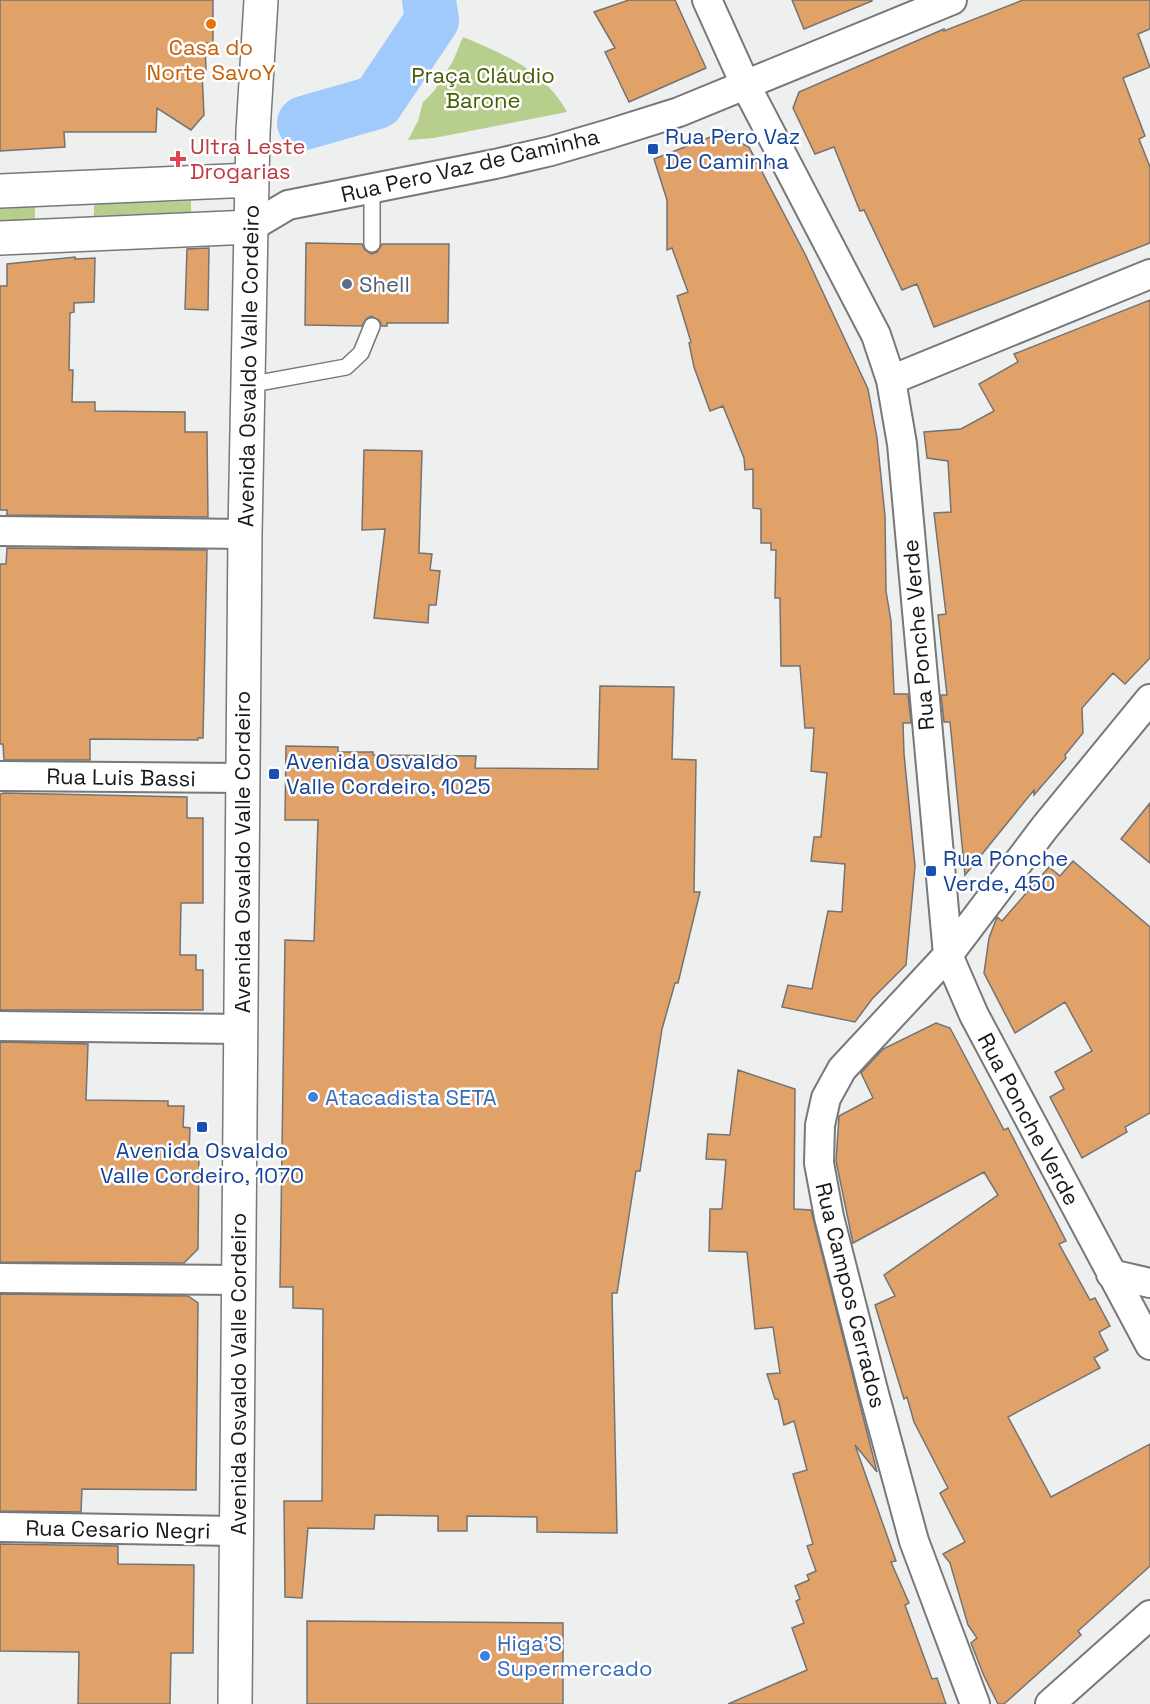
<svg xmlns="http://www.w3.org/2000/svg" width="1150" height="1704" viewBox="0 0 1150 1704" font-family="'Space Grotesk',sans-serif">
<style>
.green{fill:#b8ce8c}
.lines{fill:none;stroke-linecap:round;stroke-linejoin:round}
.river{stroke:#9fcafb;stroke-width:54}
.building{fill:#e1a26a;stroke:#747372;stroke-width:1.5}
.service-casing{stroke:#777879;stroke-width:18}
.minor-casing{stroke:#777879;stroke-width:32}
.tertiary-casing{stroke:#777879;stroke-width:36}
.secondary-casing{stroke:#777879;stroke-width:36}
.service{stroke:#fff;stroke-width:15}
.minor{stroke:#fff;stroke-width:28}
.tertiary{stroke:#fff;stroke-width:33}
.secondary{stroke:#fff;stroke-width:33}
.food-dot{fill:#e8710a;stroke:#fff;stroke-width:2}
.transit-dot{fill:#1a4fb4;stroke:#fff;stroke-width:2}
.health-dot{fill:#e0444e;stroke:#fff;stroke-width:2}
.service-dot{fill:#5c6f8a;stroke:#fff;stroke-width:2}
.shop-dot{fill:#3f7fe0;stroke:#fff;stroke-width:2}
.labels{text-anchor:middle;stroke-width:5;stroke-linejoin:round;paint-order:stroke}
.food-label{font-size:22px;fill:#c56008;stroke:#fff}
.park-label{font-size:22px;fill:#485c02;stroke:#fff}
.transit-label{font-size:22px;fill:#164399;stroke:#fff;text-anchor:start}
.health-label{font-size:22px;fill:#be3a42;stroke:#fff;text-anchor:start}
.street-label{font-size:22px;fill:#181818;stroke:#fff}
.service-label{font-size:22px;fill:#4e5e75;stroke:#fff;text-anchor:start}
.shop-label{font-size:22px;fill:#366cbe;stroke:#fff;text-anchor:start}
</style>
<rect width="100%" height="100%" fill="#eef0f0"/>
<path class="green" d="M463,37C504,54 545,71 567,112L434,138L408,140L418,121L423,102L434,91L453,61Z
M191,201V212L94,216V204Z
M35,207V219L0,221V209Z"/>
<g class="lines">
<path class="river" d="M304,123L377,102L432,20L429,0"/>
</g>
<path class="building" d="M0,0H213V43H205L206,71L202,72L204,115L191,130L157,108L156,132H64L65,147L0,151Z
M629,0H675L706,68L629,102L605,52L615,48L594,12Z
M792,0H872V1L804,29Z
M1023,0H1150V29L1138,34L1150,67L1123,78L1145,136L1139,139L1150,167V243L934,327L917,284L902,290L864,210L860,211L834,147L815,154L793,108L799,92L944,29V31Z
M726,131L733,139L749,147L805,254L868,389L877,438L885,516L886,591L891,621L894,694H908L911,723H903L904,754L915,866L906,965L872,999L855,1022L782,1007L788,985L812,989L828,911L842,912L845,864L811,861L814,837H821L827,773L811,771L814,728H805L800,666H781L780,598H775L776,550H771V543H761V509L753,508V469L745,470L744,458L723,406L710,411L694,367L689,343L691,342L677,296L688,292L672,248L667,250V200L654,159Z
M306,243L362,244L364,249L371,254L377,252L382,244H449L448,323H387V326H382L379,320L371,316L366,319L362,326L305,325Z
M209,248L208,310L185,309L187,249Z
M75,257V259L95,258L94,302L74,303V312L70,313L69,370H73L72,402H95V411L185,412V432H207L208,517L7,515V510H0V286H7V264Z
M1150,300V658L1125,684L1113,673L1082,708L1083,733L1065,755L1066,758L1034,795V790L965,875L950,722H944L941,695H947L938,615L946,614L934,513L951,512L948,461L927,458L924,432L961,429L994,411L979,384L1018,362L1014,354Z
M364,450L422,451L419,553L432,554L430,570L440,571L436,605H429L428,623L374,618L385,529L362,530Z
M7,548L207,550L203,738H198V740L90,739V760H4L3,744H0V564H6Z
M600,686L674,687L672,759L696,760L694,892H700L678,983H675L662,1029L640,1171H636L617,1293H612L617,1533L537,1532V1517L467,1516V1531H438V1516L375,1515L374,1529L308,1528L302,1598L285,1597L284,1501H322L323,1309L293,1308V1287H280L285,940L314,941L318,820H285L286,746L338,747V752H373V755L476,756L475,768L598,769Z
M4,793L187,797V818H203V903H181L180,955H196V970H203V1010H0V794Z
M1150,803V863L1121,839Z
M1073,861L1150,927V1113L1125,1127L1127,1132L1082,1158L1050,1097L1064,1089L1055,1072L1092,1051L1065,1002L1015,1033L984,973L989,938L997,917L1002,921L1049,867L1060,876Z
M936,1023L950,1028L1004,1130L1008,1128L1066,1241L1059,1244L1090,1300L1095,1298L1110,1326L1099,1332L1108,1350L1094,1358L1100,1368L1008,1417L1051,1497L1150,1444V1566L1078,1631L1081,1635L1004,1704H998L984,1676L971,1643L977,1638L968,1625L950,1563L943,1554L965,1542L940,1493L948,1488L914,1422L907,1397L904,1399L875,1305L895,1296L884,1275L998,1195L984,1172L853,1243L836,1161L839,1116L873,1098L861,1073L883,1049Z
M0,1042L88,1044L86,1100L168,1101V1106H184L183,1127L190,1128L189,1153H199L198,1249L184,1263L0,1262Z
M738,1070L795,1089L794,1209L811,1210L877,1472L855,1445L896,1561L891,1562L909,1603L905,1605L932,1679L937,1678L946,1704H728L807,1670L792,1628L804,1623L796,1601L800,1599L795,1586L809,1580L807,1575L816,1571L807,1546L813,1544L793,1474L807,1470L794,1421L784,1425L778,1399H775L767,1374L780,1373L773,1327L755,1329L747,1252L709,1251L710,1209H722L726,1160L706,1159L708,1134L730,1135Z
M0,1294L188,1296L198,1303L196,1490L82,1489L81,1512L0,1511Z
M0,1544L118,1546V1564L194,1565L193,1653H171L170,1704H78L79,1652L0,1651Z
M307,1621L563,1623V1704H307Z"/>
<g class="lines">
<defs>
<path id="service" d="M372,244V188
M248,385L346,367L361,353L372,326"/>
<path id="minor" d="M707,0L745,84L876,335L891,380L902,444L948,955L974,1015L1150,1345
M251,227L288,205L495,164L551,151L609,134L679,112L952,0
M891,380L1150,274
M0,531L245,534
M0,776L243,778
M0,1026L241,1029
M1111,1274L1150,1283
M0,1278L239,1280
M0,1527L236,1531
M975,1704L914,1541L873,1390L829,1217L819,1163L820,1125L826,1098L842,1069L948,955L1045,827L1150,699
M1050,1704L1150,1615"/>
<path id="tertiary" d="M235,1704L245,534L251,227"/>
<path id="secondary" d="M0,191L252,180
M0,238L251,227L253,132L261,0"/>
</defs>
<use href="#service" class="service-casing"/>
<use href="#minor" class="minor-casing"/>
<use href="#tertiary" class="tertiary-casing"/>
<use href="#secondary" class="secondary-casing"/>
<use href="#service" class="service"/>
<use href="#minor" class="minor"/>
<use href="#tertiary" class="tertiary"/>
<use href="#secondary" class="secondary"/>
</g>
<circle class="food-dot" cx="211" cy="24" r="6"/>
<g class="transit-dot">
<rect x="647" y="143" width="12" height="12" rx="3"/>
<rect x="268" y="768" width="12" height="12" rx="3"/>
<rect x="925" y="865" width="12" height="12" rx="3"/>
<rect x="196" y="1121" width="12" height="12" rx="3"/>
</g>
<path class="health-dot" d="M175 150h6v6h6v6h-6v6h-6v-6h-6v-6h6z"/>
<circle class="service-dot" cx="347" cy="284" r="6"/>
<g class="shop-dot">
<circle cx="313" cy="1097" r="6"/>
<circle cx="485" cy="1656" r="6"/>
</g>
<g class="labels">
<g class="food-label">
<text x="211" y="55">Casa do<tspan x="211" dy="25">Norte SavoY</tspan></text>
</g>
<g class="park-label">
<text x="483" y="83">Praça Cláudio<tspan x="483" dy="25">Barone</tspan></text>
</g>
<g class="transit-label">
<text x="665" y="144">Rua Pero Vaz<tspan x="665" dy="25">De Caminha</tspan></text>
<text x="286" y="769">Avenida Osvaldo<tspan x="286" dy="25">Valle Cordeiro, 1025</tspan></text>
<text x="943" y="866">Rua Ponche<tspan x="943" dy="25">Verde, 450</tspan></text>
<text x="202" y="1158" text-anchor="middle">Avenida Osvaldo<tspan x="202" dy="25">Valle Cordeiro, 1070</tspan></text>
</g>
<g class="health-label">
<text x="190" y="154">Ultra Leste<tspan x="190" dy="25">Drogarias</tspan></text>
</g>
<g class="street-label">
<text transform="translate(470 165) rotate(-13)" y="8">Rua Pero Vaz de Caminha</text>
<text transform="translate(248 366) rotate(-89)" y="8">Avenida Osvaldo Valle Cordeiro</text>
<text transform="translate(918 635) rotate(-95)" y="8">Rua Ponche Verde</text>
<text transform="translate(121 777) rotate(1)" y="8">Rua Luis Bassi</text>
<text transform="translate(242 852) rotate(-90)" y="8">Avenida Osvaldo Valle Cordeiro</text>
<text transform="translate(1029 1119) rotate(62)" y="8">Rua Ponche Verde</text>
<text transform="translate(851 1295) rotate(76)" y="8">Rua Campos Cerrados</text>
<text transform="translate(238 1374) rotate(-90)" y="8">Avenida Osvaldo Valle Cordeiro</text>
<text transform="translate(118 1529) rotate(1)" y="8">Rua Cesario Negri</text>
</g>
<g class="service-label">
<text x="359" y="292">Shell</text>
</g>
<g class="shop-label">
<text x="325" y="1105">Atacadista SETA</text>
<text x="497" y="1651">Higa'S<tspan x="497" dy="25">Supermercado</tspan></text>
</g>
</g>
</svg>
